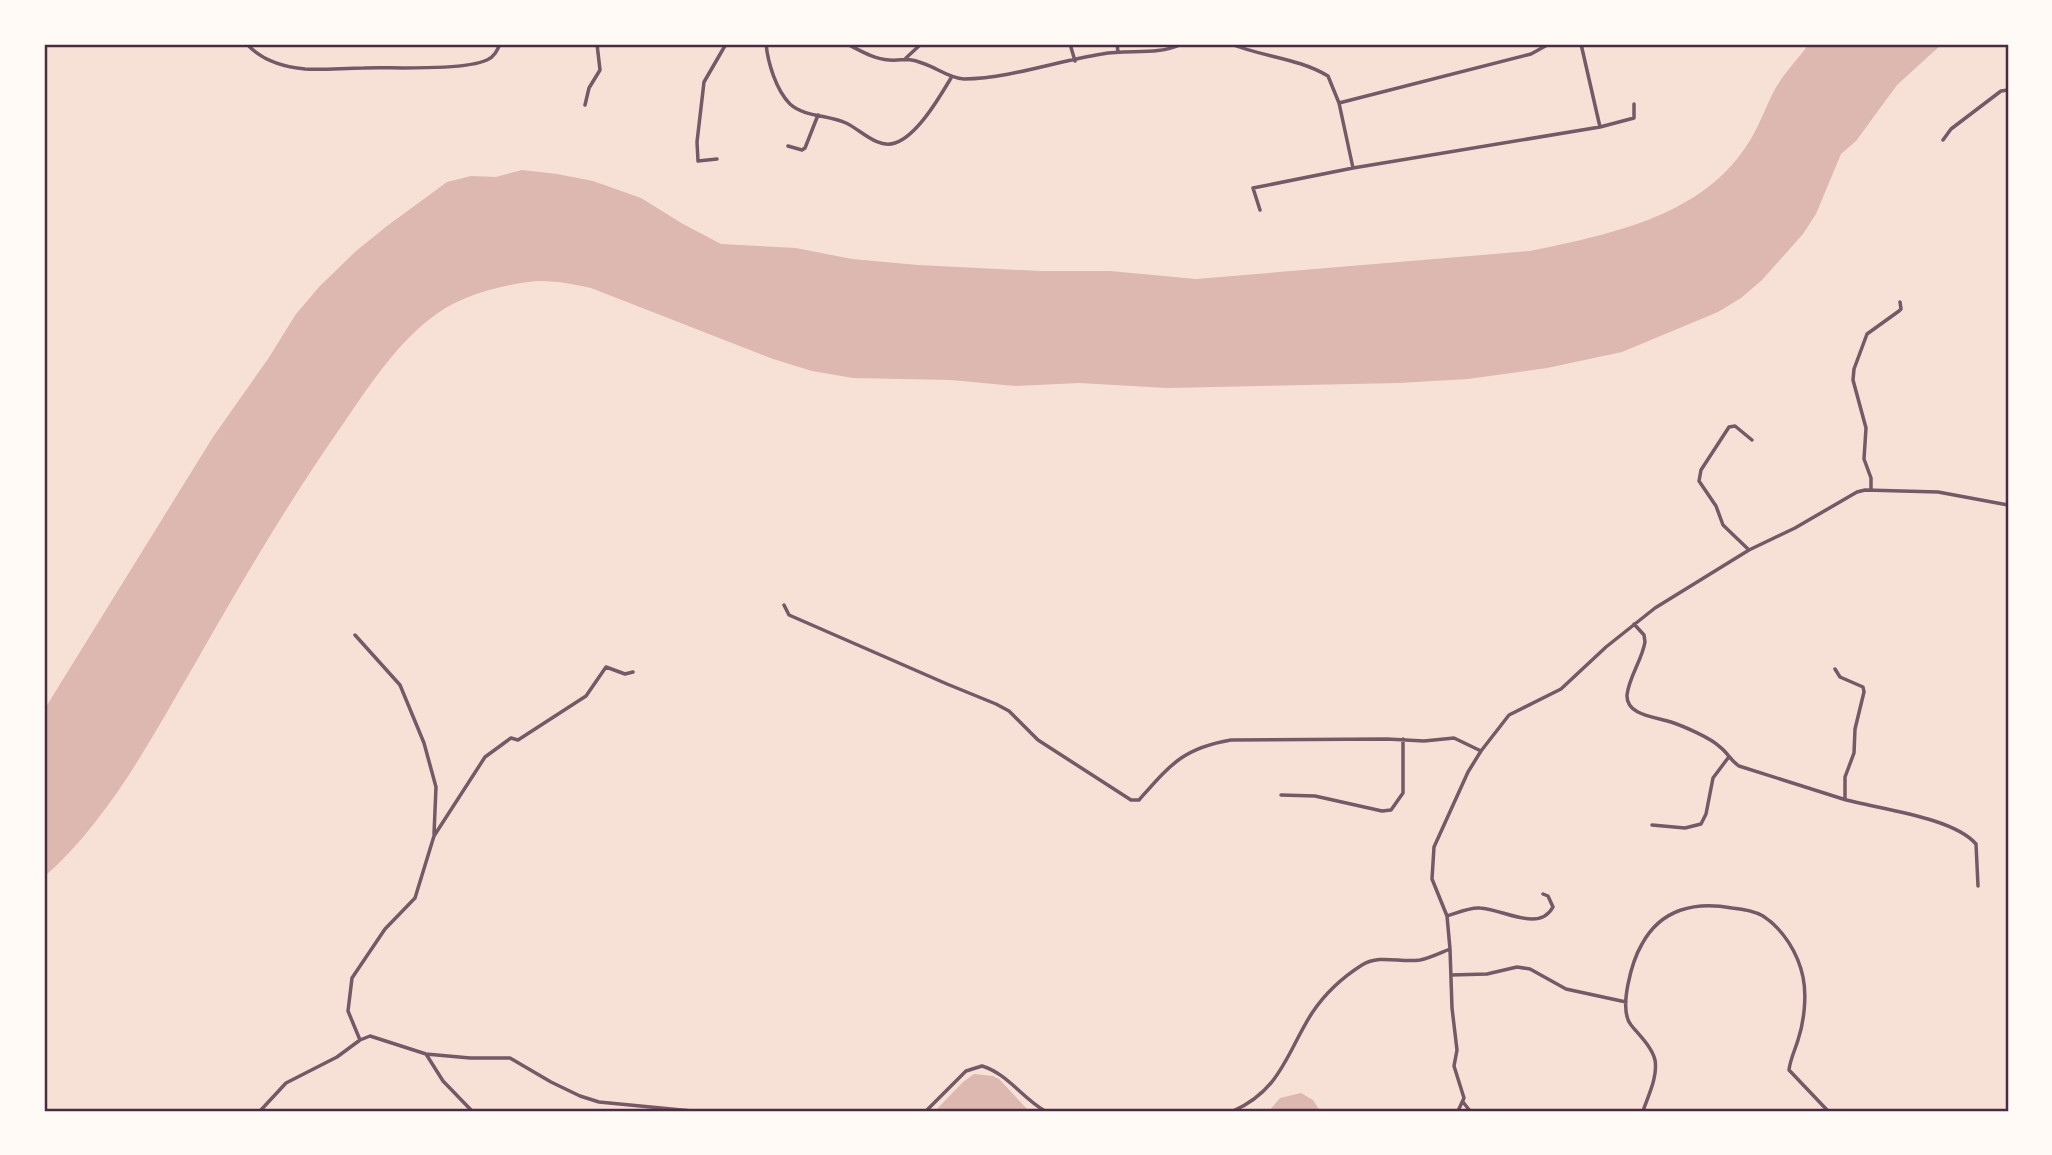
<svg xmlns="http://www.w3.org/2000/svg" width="2052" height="1155" viewBox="0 0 2052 1155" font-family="'Roboto Condensed',sans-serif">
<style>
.water{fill:#dcb8b0}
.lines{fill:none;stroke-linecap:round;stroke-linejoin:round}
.minor{stroke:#755966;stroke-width:3.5}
.neatline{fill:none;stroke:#4a2c40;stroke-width:2.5}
</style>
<rect width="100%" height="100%" fill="#f7e1d7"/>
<path class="water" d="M1809,44H1942L1897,85L1856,141L1841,154L1816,214L1803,234L1762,280L1741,298L1718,312L1622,352L1547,368L1468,379L1399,383L1167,388L1079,383L1015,386L951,380L853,378L812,371L773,359L591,288C571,284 548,279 528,282C492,287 454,298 426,322C393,349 367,389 343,424C289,501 242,581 196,662C152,737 110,819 44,877V710L213,437L268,359L296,314L319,287L356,251L387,226L447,182L471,176L496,177L522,170L557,174L593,181L641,198L683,224L721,244L796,248L852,259L918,265L1041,271H1110L1196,279L1530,251C1607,235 1699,217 1745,148C1758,130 1764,110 1774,91C1783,74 1798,59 1809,44Z
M974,1074L993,1076L999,1079L1029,1111H935L963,1082Z
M1301,1093L1313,1100L1320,1111H1269L1280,1098Z"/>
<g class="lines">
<path class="minor" d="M247,44C261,60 284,67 305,69C324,70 345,68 364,68C393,67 462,71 487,60C494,57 497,51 500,44
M766,44C768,63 776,90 790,104C804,117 829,115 846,123C861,130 877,149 895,143C917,136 939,98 951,78
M847,44C861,51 874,59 889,60C904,61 906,57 922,63C938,68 948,78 964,79C1011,78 1057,61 1102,54C1130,49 1156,56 1182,44
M1070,44L1075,61
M1117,44L1118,52
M1231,44C1263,57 1298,58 1328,76L1339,103L1353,168
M1581,44L1600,127
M906,58L921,44
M1339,103L1531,54L1549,44
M585,105L589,88L600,70L597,44
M1943,140L1951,129L2001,91L2008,90
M788,146L802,150L805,148L818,115
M717,159L698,161L697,142L704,82L726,44
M1260,210L1253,188L1353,168L1600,127L1634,118V104
M1871,490V478L1864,459L1866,428L1853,380L1854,369L1867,334L1899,311L1901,309L1900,302
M1749,550L1723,525L1716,506L1699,481L1701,470L1729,427L1735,426L1752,440
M784,605L789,615L947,684L996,704L1009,711L1038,740L1131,800H1139C1170,765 1183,748 1231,740L1387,739L1424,741L1454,738L1481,751L1468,772L1434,847L1432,879L1447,916L1450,949C1440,953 1430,958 1420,960C1400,963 1380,954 1362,965C1343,977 1324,995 1312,1013C1287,1052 1281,1090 1233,1111
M1634,624L1644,635L1645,642C1642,660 1629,677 1627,695C1626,716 1657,717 1671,722C1683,726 1711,738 1720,747C1728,753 1730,760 1739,766C1774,777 1809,788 1843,799C1878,809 1953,817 1976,844L1978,886
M355,635L400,685L424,743L436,787L434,834
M1835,669L1840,677L1863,687L1864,692L1855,729L1854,753L1845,777V799
M1481,751L1509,715L1561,689L1606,647L1655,608L1749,550L1795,528L1857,492L1865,490L1938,492L2008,505
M1281,795L1315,796L1382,811L1391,810L1403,793V739
M1652,825L1685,828L1701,824L1706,814L1713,778L1728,758
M1447,916C1457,913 1470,907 1480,908C1503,909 1539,933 1553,907L1548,896L1543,894
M1450,949L1452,1008L1457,1050L1454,1066L1464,1098L1458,1111
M1451,975L1487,974L1517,967L1530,969L1566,989L1626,1002
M360,1040L348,1011L352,978L385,929L415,898L434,836L485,757L511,738L518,740L586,696L606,667L625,674L633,672
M426,1054L443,1081L472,1111
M1463,1102L1470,1111
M260,1111L286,1083L337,1057L360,1040L370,1036L426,1054L470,1058H510L551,1082L580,1096L599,1102L692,1111
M926,1111L966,1071L982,1066C1008,1074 1022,1098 1045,1111
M1643,1111C1648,1096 1658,1077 1655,1060C1652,1047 1639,1035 1631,1025C1618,1009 1632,961 1642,944C1661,909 1695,901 1732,908C1743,909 1754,911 1763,916C1783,929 1798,953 1803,977C1807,996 1804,1022 1798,1040C1795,1050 1790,1060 1789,1070L1828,1111"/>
</g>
<rect width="2052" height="1155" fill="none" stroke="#fffaf5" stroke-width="91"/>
<rect x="46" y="46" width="1961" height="1064" class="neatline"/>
</svg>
